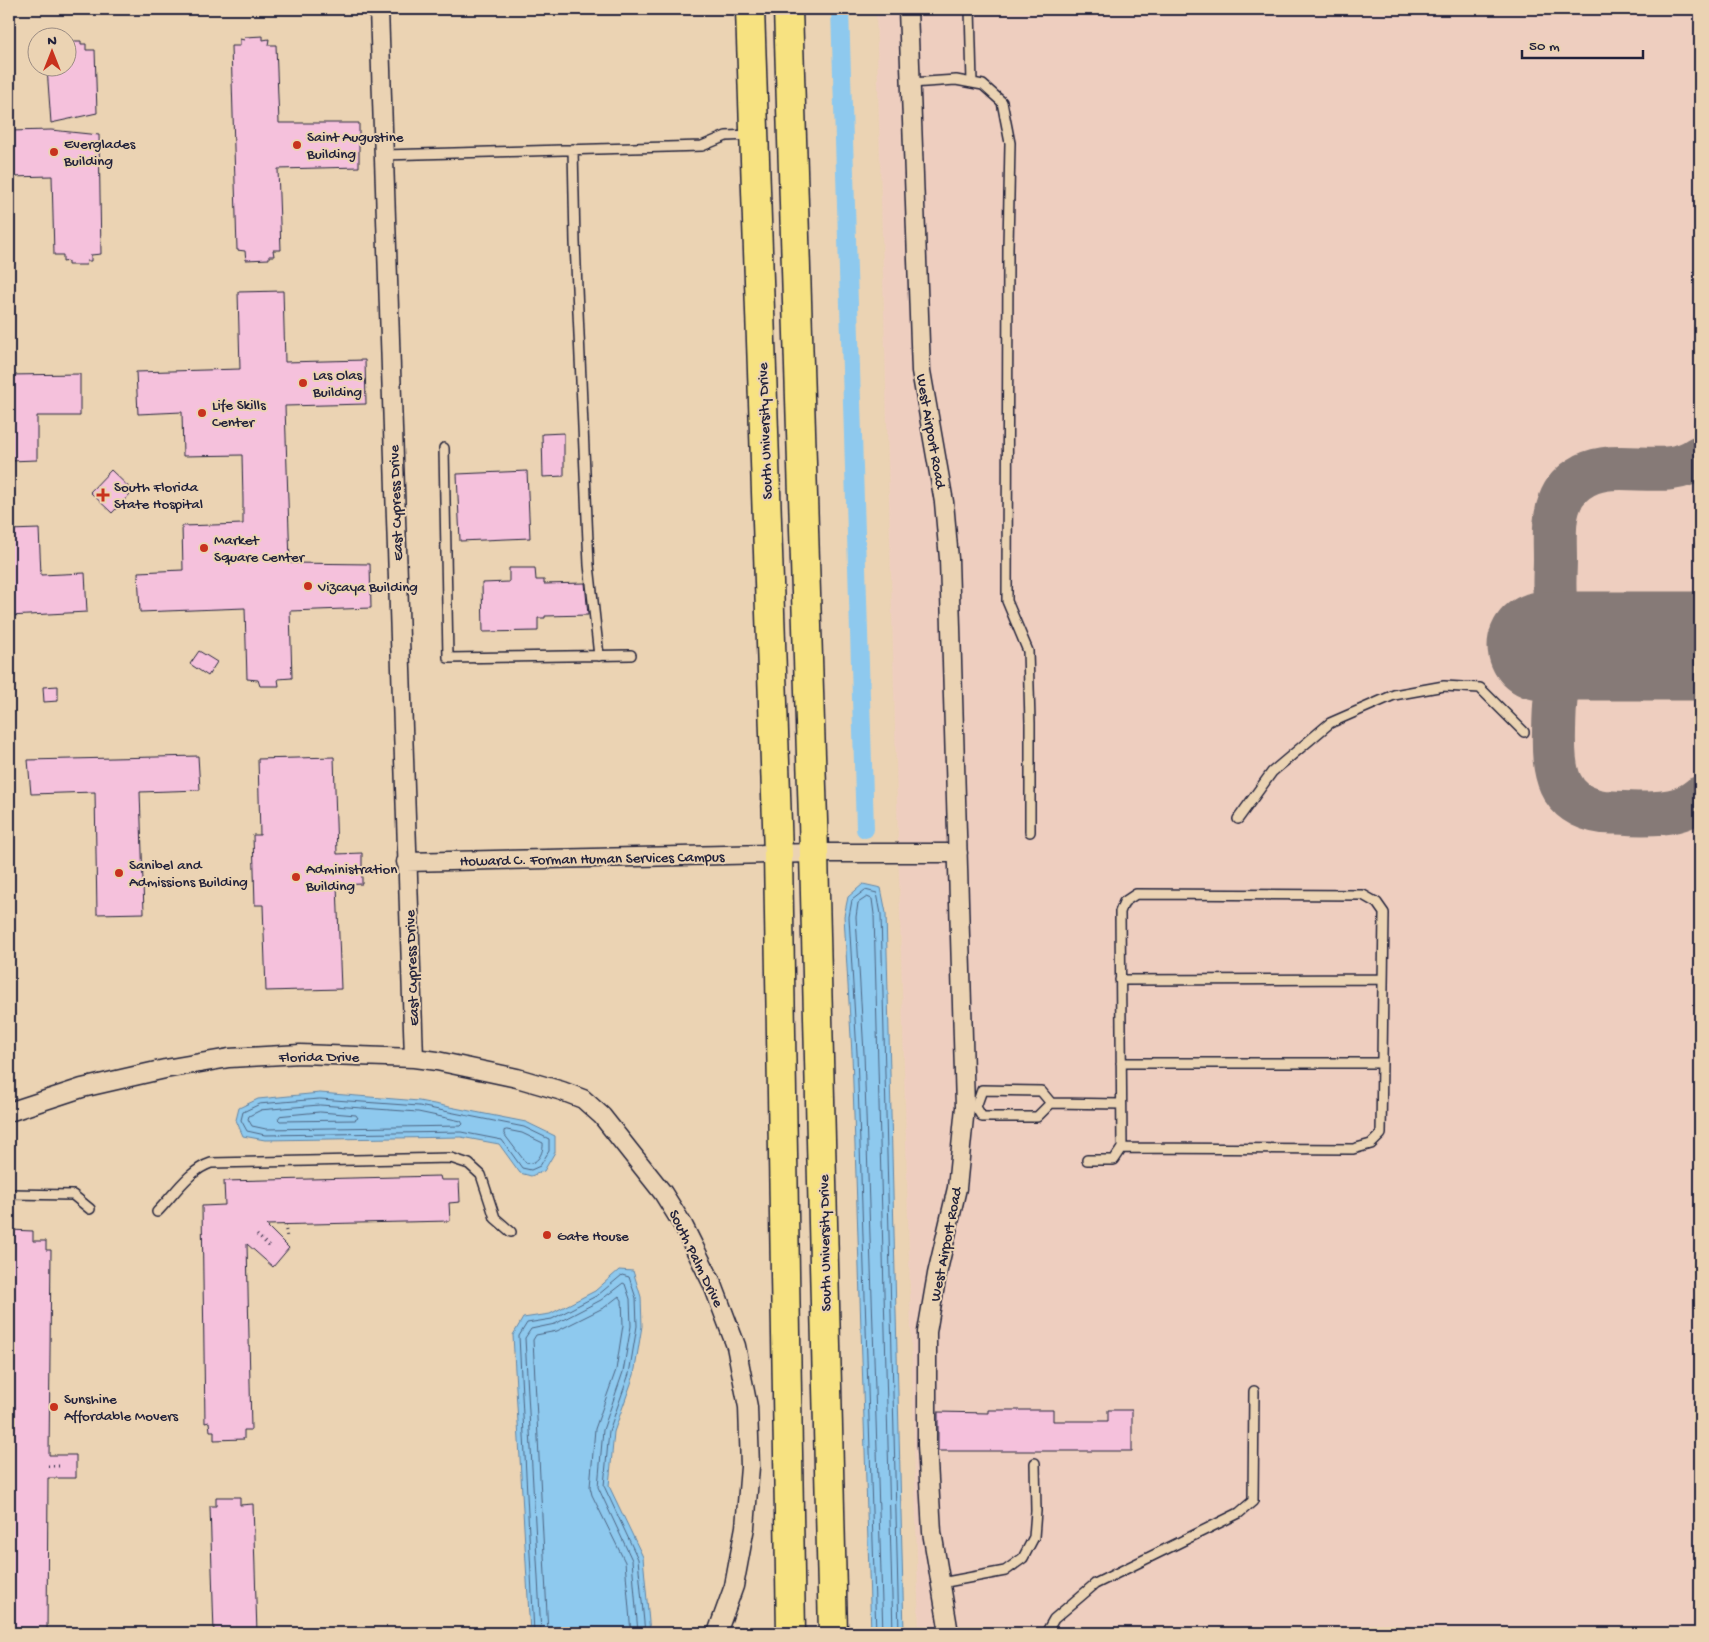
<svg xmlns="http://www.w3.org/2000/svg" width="1709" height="1642" viewBox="0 0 1709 1642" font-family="'Gochi Hand',sans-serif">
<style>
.built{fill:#eecebf}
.water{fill:#8ec9ee;stroke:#6386a6}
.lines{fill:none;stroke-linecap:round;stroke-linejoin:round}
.shore{stroke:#4d6583;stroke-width:1}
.canal{stroke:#8ec9ee;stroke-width:18}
.taxiway{stroke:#867a77;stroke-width:44}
.runway{stroke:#867a77;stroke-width:109}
.building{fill:#f5c1dc;stroke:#22223b}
.lane-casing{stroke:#22223b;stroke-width:12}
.street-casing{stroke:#22223b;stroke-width:21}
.primary-casing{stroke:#22223b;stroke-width:31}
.path{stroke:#22223b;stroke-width:3;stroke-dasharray:1 4;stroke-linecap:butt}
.lane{stroke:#ebd3b3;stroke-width:9}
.street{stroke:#ebd3b3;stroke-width:18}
.primary{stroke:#f7e281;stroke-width:28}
.poi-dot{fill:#c8321e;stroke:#ebd3b3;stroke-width:2}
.labels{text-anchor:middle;stroke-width:4;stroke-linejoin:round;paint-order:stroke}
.poi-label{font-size:15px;fill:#22223b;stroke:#ebd3b3;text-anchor:start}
.street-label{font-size:15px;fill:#22223b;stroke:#ebd3b3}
</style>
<rect width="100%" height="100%" fill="#ebd3b3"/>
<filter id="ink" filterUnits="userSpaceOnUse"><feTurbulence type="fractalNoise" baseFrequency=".02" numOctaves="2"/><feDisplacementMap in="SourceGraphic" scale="10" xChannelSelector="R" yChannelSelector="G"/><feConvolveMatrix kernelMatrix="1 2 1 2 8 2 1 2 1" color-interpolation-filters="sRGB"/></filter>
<g filter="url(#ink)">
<path class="built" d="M876,9H1700V1633H919Z"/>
<path class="water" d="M863,884L881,888L886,913L904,1633H871L852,1054L844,916L848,897Z
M320,1093L419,1101L526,1122L555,1136V1152L544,1171L531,1176L520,1173L499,1144L461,1137L265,1140L243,1136L236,1120L239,1108L258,1099Z
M619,1270L633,1271L641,1297L642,1326L634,1375L614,1432L609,1486L643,1557L650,1633H530L513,1335L523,1318L550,1314L595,1291Z"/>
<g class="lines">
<path class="shore" d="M320,1099L419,1106L524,1127L549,1139V1151L540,1166L531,1170L522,1168L502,1140L461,1132L265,1135L247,1131L241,1120L243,1112L260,1104Z
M320,1105L418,1112L461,1121L463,1124L461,1126L266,1129L252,1126L248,1119L249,1116L261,1110Z
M320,1112L356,1115L358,1118L355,1120L280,1121L278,1119L280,1116Z
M507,1130L522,1133L543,1143C544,1152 537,1166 526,1163L504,1134V1131Z
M534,1633L519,1336L527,1323L552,1319L598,1295L622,1275L629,1277L636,1298L637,1326L629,1374L609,1431L604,1486L638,1559L645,1633
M541,1633L525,1338L531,1329L555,1324L601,1300L623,1283L625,1284L630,1299L631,1326L623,1372L603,1430L598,1487L632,1560L638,1633
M548,1633L533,1340L536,1335L557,1331L605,1307L619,1296L622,1300L623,1325L616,1370L595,1429L590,1487L592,1495L625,1562L631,1633
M876,1633L857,1053L849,917L852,900L865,890L877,893L881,914L899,1633
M883,1633L864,1053L856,917L858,903L867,897L872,899L874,914L893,1633"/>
<path class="canal" d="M840,9L865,829"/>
<path class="taxiway" d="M1602,647C1585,641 1571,634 1562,619C1560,615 1557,609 1556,605C1553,590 1555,574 1555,559C1555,540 1553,520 1560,502C1564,490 1574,481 1585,475C1621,457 1666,482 1700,457
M1602,647C1555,658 1555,690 1554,731C1553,770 1556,805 1603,812C1633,813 1677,819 1700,798"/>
<path class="runway" d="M1542,646H1700"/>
</g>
<path class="building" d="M263,36V40L269,39L268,45H276L279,123H359V167L278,169L281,250H273L274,256H269V259L246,260L245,251L237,250L231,46H240V39L244,40L245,37Z
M68,41H81V44H86V50H95L97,113L51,123L47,68H68Z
M51,130L99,135L101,254L91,255V261H87L86,265H68V261L63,262V255H54L52,176L9,177V131Z
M283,291L285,362L365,360L366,404L285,406L290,563L370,564L371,608L290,611L292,678L278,679L279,686H260L258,680L247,679L245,608L140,612L138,572L183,570L182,526L243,524V500L242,455L183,456L182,412L138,414L136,372L240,369L238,292Z
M80,374V416H37V460L9,461V375Z
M564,433V476L543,477L542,434Z
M111,470L133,491L112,513L90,492Z
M527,471L530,538L460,541L457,474Z
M39,529L41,575L85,573L87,612L9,616V530Z
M509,568H535L536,580H544V584L585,583L588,615L545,616V618H538V631L483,632L482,583L509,582Z
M199,651L217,662L208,676L190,664Z
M58,686V701L44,702L43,687Z
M198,756L200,790L140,792L144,913L97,914L95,792L31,794L28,760Z
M334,757L337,854L362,853V884L337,885L341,989L266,991L263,905H255L253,835H260L258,759Z
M440,1176L441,1180H459L460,1202L449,1203L450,1221L266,1225L289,1248L273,1267L247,1244L251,1430H244V1439L214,1440V1431H210L209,1422L205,1423L202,1206L225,1205L224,1181Z
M9,1230L33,1231V1241H46V1250H51L49,1455H76V1478H48L47,1633H9Z
M988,1410H1053V1421H1108V1410H1132V1451H938V1412L988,1413Z
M216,1497H240V1505L253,1504L257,1633H214L210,1506H216Z"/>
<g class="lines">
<defs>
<path id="lane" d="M970,9L972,83
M911,83L956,80L983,85L1002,102L1010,143L1008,247L1007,601L1028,651L1030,723V832
M573,149L575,242L589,565L599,656
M384,155L702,146L726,136L752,135
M444,448L448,658L631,655
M1238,819L1272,772L1330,723L1394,695L1444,686L1480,688L1524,732
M1136,894L1363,895L1377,903L1384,913L1381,1134L1371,1144L1353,1149L1122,1148L1120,912L1124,902Z
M1120,980L1383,979
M1121,1063H1382
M976,1107L982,1117H1037L1051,1103L1121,1104
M976,1107L982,1090L1041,1091L1051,1103
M1087,1160H1114L1122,1148
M9,1194L73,1195L90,1209
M157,1212C173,1196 189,1170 211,1163L451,1158L469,1164L481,1175L495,1218L511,1232
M941,1583L1005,1571L1023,1558L1034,1537L1036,1511L1035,1463
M1046,1633L1054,1619L1095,1584L1239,1513L1253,1501L1254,1391"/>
<path id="street" d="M379,9L414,1058
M908,9L921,371L944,502L949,559L965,1107L957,1188L937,1274L927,1332V1445L932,1532L949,1633
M406,862L814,853H958
M9,1112L82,1088L165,1069L229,1058L300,1054L414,1058L437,1061L517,1078L562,1091L583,1099L602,1116L663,1193L683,1225L713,1285L736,1346L748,1407L750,1467L745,1527L734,1586L717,1633"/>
<path id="primary" d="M750,9L778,854L791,1633
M788,9L814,853L833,1633"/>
</defs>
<use href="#lane" class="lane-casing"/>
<use href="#street" class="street-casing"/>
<use href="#primary" class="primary-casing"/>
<path class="path" d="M285,1225L287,1238
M257,1235L269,1246
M48,1466H61"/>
<use href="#lane" class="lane"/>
<use href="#street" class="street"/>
<use href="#primary" class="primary"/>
</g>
</g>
<g class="poi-dot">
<circle cx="297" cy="145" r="5"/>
<circle cx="54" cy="152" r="5"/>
<circle cx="303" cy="383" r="5"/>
<circle cx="202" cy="413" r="5"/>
<path d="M100.5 487.5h5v5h5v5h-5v5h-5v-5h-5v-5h5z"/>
<circle cx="204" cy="548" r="5"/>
<circle cx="308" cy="586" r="5"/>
<circle cx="119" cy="873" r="5"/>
<circle cx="296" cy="877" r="5"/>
<circle cx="547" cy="1235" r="5"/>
<circle cx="54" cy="1407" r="5"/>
</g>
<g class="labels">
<g class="poi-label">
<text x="307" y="141">Saint Augustine<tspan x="307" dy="17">Building</tspan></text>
<text x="64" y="148">Everglades<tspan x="64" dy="17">Building</tspan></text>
<text x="313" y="379">Las Olas<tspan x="313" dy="17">Building</tspan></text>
<text x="212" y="409">Life Skills<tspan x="212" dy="17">Center</tspan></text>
<text x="114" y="491">South Florida<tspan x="114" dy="17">State Hospital</tspan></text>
<text x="214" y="544">Market<tspan x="214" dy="17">Square Center</tspan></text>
<text x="318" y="591">Vizcaya Building</text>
<text x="129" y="869">Sanibel and<tspan x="129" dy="17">Admissions Building</tspan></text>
<text x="306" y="873">Administration<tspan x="306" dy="17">Building</tspan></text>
<text x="557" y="1240">Gate House</text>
<text x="64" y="1403">Sunshine<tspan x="64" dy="17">Affordable Movers</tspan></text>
</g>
<g class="street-label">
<text transform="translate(764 431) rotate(-92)" y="5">South University Drive</text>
<text transform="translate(932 431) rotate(80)" y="5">West Airport Road</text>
<text transform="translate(395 503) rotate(-92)" y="5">East Cypress Drive</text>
<text transform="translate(592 858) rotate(-1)" y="5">Howard C. Forman Human Services Campus</text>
<text transform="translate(411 968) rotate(-92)" y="5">East Cypress Drive</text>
<text x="319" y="1061">Florida Drive</text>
<text transform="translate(824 1243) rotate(-91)" y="5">South University Drive</text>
<text transform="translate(945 1244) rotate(-79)" y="5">West Airport Road</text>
<text transform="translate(697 1258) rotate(64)" y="5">South Palm Drive</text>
</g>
</g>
<rect width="1709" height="1642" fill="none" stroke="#ebd3b3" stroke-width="30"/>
<rect x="15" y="15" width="1679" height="1612" fill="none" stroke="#22223b" stroke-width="2" filter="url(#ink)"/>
<g transform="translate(52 52)"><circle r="24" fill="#ebd3b3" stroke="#9b8c83"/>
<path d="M0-4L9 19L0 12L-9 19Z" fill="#c8321e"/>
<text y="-8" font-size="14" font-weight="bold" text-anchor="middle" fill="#22223b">N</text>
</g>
<path d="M1522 50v8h121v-8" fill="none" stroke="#22223b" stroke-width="2.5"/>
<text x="1529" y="50" font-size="15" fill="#22223b" stroke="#ebd3b3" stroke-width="4" paint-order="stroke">50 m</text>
</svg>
